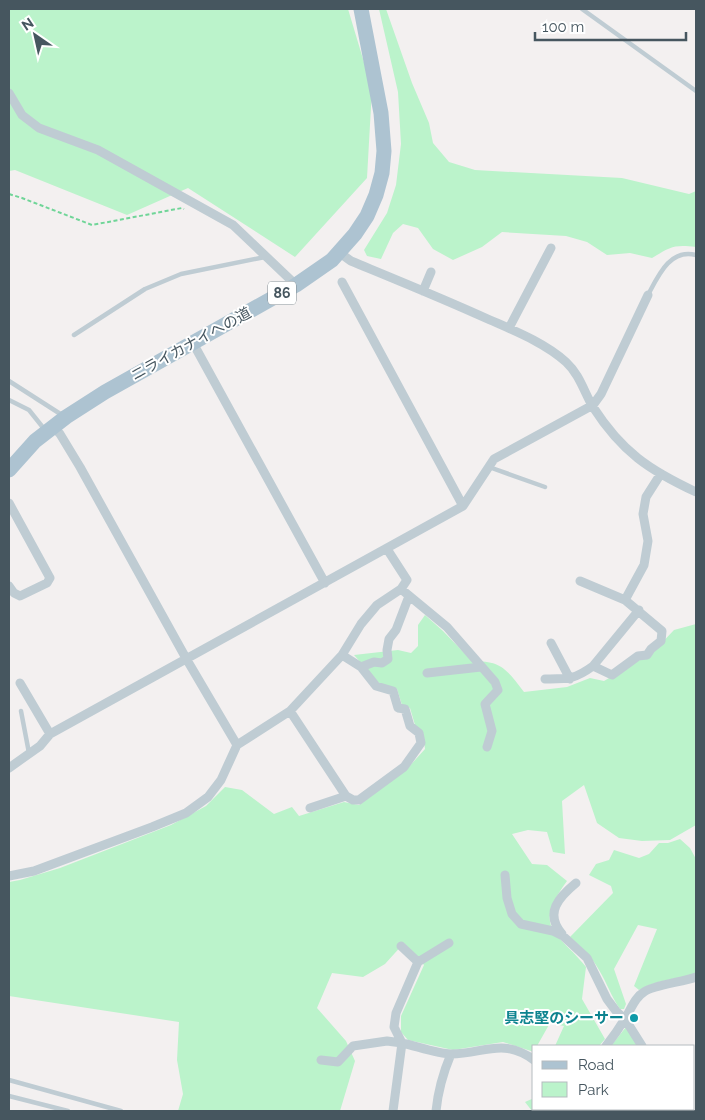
<svg xmlns="http://www.w3.org/2000/svg" width="705" height="1120" viewBox="0 0 705 1120" font-family="Raleway,'Noto Sans JP',sans-serif">
<style>
.green{fill:#bbf3cb}
.lines{fill:none;stroke-linecap:round;stroke-linejoin:round}
.path{stroke:#70d598;stroke-width:2;stroke-dasharray:4 2.5;stroke-linecap:butt}
.service{stroke:#bfccd3;stroke-width:4.5}
.minor{stroke:#bfccd3;stroke-width:9}
.primary{stroke:#adc3d1;stroke-width:15}
.culture-dot{fill:#0f9aa8;stroke:#fff;stroke-width:2}
.labels{text-anchor:middle;stroke-width:4;stroke-linejoin:round;paint-order:stroke}
.shield{fill:#fff;stroke:#7e898f;stroke-width:1}
.shield-label{font-size:14px;font-weight:bold;fill:#46565f}
.street-label{font-size:15px;fill:#46565f;stroke:#fff}
.culture-label{font-size:15px;font-weight:bold;fill:#0d838f;stroke:#fff;text-anchor:end}
</style>
<rect width="100%" height="100%" fill="#f3f0f0"/>
<path class="green" d="M9,9H348L372,89L367,178L295,257L188,188L127,215L15,170L9,171Z
M379,9H386L412,83L429,123L433,143L449,162L475,170L622,178L689,194L696,191V247C674,244 670,247 652,258L630,253L607,255L587,242L566,236L502,232L482,247L453,260L433,249L418,228L403,224L393,233L381,259L367,256L364,250L387,213L396,185L401,144L398,92Z
M425,615L443,631L472,661C502,661 506,669 524,692L567,687L590,678L604,681L653,652L674,630L696,624V757L695,759H696V825L670,840L642,841L619,838L597,823L584,785L562,801L565,854L553,852L547,832L528,830L512,834L532,864L547,865L567,881C531,930 558,931 586,967L582,999L605,1039L599,1046H555L564,1026L550,1023L537,1046H534V1052L503,1042L453,1050L408,1040L401,1032V1016L424,965L404,943L385,964L363,977L332,973L317,1008L346,1041L355,1061L340,1111H178L183,1094L177,1060L179,1022L9,996V882L20,880L60,868L171,825L206,806L225,787L242,790L274,814L292,807L299,816L344,802L359,805L406,770L425,749L423,733L415,725L410,708L402,705L397,689L379,683L354,655L398,650L411,653L418,646V625Z
M680,839L690,848L696,859V974C677,979 656,980 639,990L634,986L657,929L638,925L614,969L626,1004L624,1009H620C611,996 607,983 599,970C592,957 581,947 570,937L613,893L611,886L589,875L596,864L609,860L614,850L639,858L649,854L659,843H668Z
M626,1027L638,1046H611Z
M534,1098V1109H619L618,1111H532L525,1102Z"/>
<g class="lines">
<path class="path" d="M9,194L22,198L92,225L182,208L184,209"/>
<path class="service" d="M582,9L696,91
M648,295C658,276 670,248 696,255
M74,335L145,289L181,274L265,257
M9,381L62,415
M9,400L29,410L45,430
M489,467L545,487
M21,711L29,753
M9,1080L121,1111
M9,1096L68,1111"/>
<path class="minor" d="M9,93L22,115L39,128L98,150L233,225L296,285
M340,253L351,261C397,280 444,299 490,320C515,331 545,343 566,362C580,375 584,392 593,407C622,452 649,470 696,492
M342,282L463,506
M423,291L431,272
M509,328L551,248
M193,343L325,583
M53,426L60,434L80,467L187,660L237,745
M9,503L50,578L47,583L20,596L14,593L9,586
M580,581L625,600L644,565L648,541L643,514L646,497L660,475
M401,589L447,627L495,682L498,690L485,704L492,731L487,747
M625,600L662,631L661,641L651,649L647,655L638,656L612,675L593,666L639,610
M551,643L570,679
M342,655L361,667L374,662L382,663L388,659L387,650L389,639L396,630L409,596
M427,673L481,667
M545,679C567,679 574,680 593,666
M20,683L50,734
M290,711L346,796L353,800H359L404,767L421,743L419,733L410,726L405,709L398,708L393,691L376,686L361,667
M9,768L40,746L50,734L463,506L494,459L593,405L601,394L648,295
M310,808L346,796
M505,875L507,898L512,914L521,924L553,931L563,936L587,958L607,999L616,1011L625,1019L642,1046
M9,876L34,871L152,827L186,813L208,797L221,780L237,745L290,711L342,655L361,624L377,605L401,589L407,580L387,549
M562,934C544,913 559,897 576,883
M449,943L418,962L396,1013L394,1027L402,1043C416,1046 438,1054 451,1054C484,1054 502,1037 534,1060
M401,946L418,962
M606,1046C613,1037 620,1027 626,1017C631,1009 635,997 644,992C653,985 683,982 696,977
M321,1060L338,1062L353,1046L387,1041L402,1043L393,1111
M669,1109L670,1111
M436,1111C438,1091 443,1073 451,1054"/>
<path class="primary" d="M9,470L35,441L66,417L105,392L296,285L332,260L355,234L367,216L376,195L382,173L384,151L381,113L361,9"/>
</g>
<circle class="culture-dot" cx="634" cy="1018" r="5"/>
<g class="labels">
<rect class="shield" x="268" y="281.5" width="28" height="23" rx="4"/>
<g class="shield-label">
<text x="282" y="298">86</text>
</g>
<g class="street-label">
<text transform="translate(191 344) rotate(-29)" y="5">ニライカナイへの道</text>
</g>
<g class="culture-label">
<text x="624" y="1023">具志堅のシーサー</text>
</g>
</g>
<rect width="705" height="1120" fill="none" stroke="#46565f" stroke-width="20"/>
<rect x="532" y="1045" width="162" height="65" fill="#ffffff" stroke="#b5bbbf"/>
<rect x="542" y="1061" width="25" height="8" fill="#adc3d1" stroke="#b5bbbf"/>
<text x="578" y="1070" font-size="15" fill="#46565f">Road</text>
<rect x="542" y="1082" width="25" height="15" fill="#bbf3cb" stroke="#b5bbbf"/>
<text x="578" y="1095" font-size="15" fill="#46565f">Park</text>
<g transform="translate(35 35) rotate(326)" stroke="#ffffff" stroke-width="4" paint-order="stroke">
<path d="M0-4L9 19L0 12L-9 19Z" fill="#46565f"/>
<text y="-8" font-size="14" font-weight="bold" text-anchor="middle" fill="#46565f">N</text>
</g>
<path d="M535 32v8h151v-8" fill="none" stroke="#46565f" stroke-width="2.5"/>
<text x="542" y="32" font-size="15" fill="#46565f" stroke="#ffffff" stroke-width="4" paint-order="stroke">100 m</text>
</svg>
